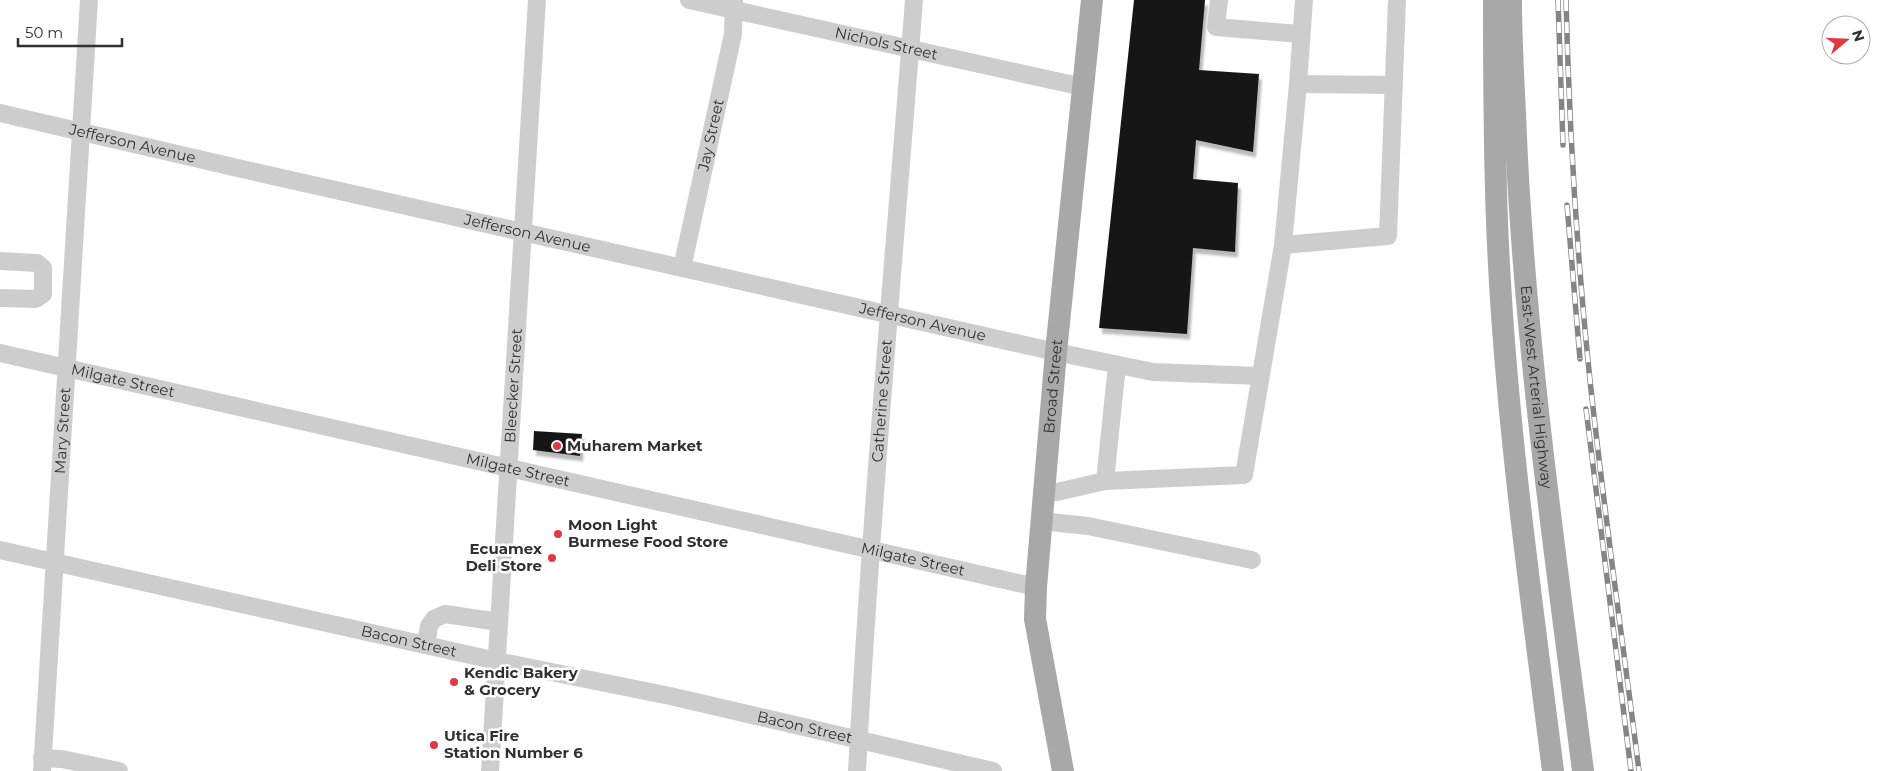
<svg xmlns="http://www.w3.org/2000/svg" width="1886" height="771" viewBox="0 0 1886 771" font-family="Montserrat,sans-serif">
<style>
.building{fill:#171717;filter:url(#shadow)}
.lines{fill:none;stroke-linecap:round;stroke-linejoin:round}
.minor{stroke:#cdcdcd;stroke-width:18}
.major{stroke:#a8a8a8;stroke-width:22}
.rail-casing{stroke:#858585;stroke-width:5.5}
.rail{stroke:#fff;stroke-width:4;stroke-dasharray:11;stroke-linecap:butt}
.poi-dot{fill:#e23841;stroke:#fff;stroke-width:2}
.labels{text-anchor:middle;stroke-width:5;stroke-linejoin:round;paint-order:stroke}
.street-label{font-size:15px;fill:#303030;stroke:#fff}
.poi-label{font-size:15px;font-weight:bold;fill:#303030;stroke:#fff;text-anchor:start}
</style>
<defs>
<filter id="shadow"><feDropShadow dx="3" dy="5.5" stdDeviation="1" flood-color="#0004"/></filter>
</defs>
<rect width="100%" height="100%" fill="#fff"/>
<path class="building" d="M1134,0H1205L1199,70L1259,74L1253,152L1196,140L1193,179L1238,183L1235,252L1193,248L1187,334L1099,328Z
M534,431L582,434L580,456L533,450Z"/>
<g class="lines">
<g class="minor">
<path id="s1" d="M689,0L1083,87"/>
<path d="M1219,0L1216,27L1300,34"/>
<path d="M1298,84L1393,85"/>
<path id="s2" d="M0,113L242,169L1056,352L1153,372L1260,376"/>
<path d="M1283,245L1388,236L1397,0"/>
<path d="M0,261L37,263L43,268V294L36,299L0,298"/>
<path id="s3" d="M682,268L733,34L734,0"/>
<path id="s4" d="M0,353L1036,587"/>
<path d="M1105,481L1244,475L1283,245L1298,84L1304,0"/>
<path d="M1043,492H1057L1105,481L1117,365"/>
<path d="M1041,521L1088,526L1252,560"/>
<path id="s5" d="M0,550L497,661L670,696L993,771"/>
<path d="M426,645L429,626L434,619L445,614L499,622"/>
<path d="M42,758L62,759L119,771"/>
<path id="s6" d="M42,771L89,0"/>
<path id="s7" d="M490,771L537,0"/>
<path id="s8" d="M857,771C871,514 894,257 914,0"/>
</g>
<g class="major">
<path d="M1494,0C1494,82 1494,163 1498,245C1506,421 1531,596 1553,771"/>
<path id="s9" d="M1511,0C1511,38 1513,75 1515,113C1523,334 1555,552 1583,771"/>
<path id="s10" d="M1063,771L1035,619L1036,587L1056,352L1092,0"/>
</g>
<defs>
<path id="rail" d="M1558,0L1563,145
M1566,0C1569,121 1576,241 1588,361C1602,498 1622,635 1639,771
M1567,205L1580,359
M1586,409L1631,771"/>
</defs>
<use href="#rail" class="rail-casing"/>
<use href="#rail" class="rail"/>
</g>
<g class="poi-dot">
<circle cx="557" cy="446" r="5"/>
<circle cx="558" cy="534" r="5"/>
<circle cx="552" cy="558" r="5"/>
<circle cx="454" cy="682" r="5"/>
<circle cx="434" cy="745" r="5"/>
</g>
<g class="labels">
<g class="street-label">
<text dy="5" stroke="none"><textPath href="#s1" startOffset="202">Nichols Street</textPath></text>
<text dy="5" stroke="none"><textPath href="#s3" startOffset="136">Jay Street</textPath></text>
<text dy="5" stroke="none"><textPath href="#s2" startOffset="136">Jefferson Avenue</textPath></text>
<text dy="5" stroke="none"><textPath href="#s2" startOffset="541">Jefferson Avenue</textPath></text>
<text dy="5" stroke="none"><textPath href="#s2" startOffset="946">Jefferson Avenue</textPath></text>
<text dy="5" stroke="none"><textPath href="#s4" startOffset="126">Milgate Street</textPath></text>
<text dy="5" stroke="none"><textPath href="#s7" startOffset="386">Bleecker Street</textPath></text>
<text dy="5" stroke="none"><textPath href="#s10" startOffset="388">Broad Street</textPath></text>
<text dy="5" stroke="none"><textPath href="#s9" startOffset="388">East-West Arterial Highway</textPath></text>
<text dy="5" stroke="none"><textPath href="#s8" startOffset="371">Catherine Street</textPath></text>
<text dy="5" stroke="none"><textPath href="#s6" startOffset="341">Mary Street</textPath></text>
<text dy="5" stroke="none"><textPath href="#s4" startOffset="531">Milgate Street</textPath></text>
<text dy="5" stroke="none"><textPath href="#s4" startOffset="936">Milgate Street</textPath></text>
<text dy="5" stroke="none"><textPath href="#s5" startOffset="419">Bacon Street</textPath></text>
<text dy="5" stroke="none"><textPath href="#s5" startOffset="824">Bacon Street</textPath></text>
</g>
<g class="poi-label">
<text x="567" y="451">Muharem Market</text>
<text x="568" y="530">Moon Light<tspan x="568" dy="17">Burmese Food Store</tspan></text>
<text x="542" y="554" text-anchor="end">Ecuamex<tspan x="542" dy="17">Deli Store</tspan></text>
<text x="464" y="678">Kendic Bakery<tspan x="464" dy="17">&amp; Grocery</tspan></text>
<text x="444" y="741">Utica Fire<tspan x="444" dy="17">Station Number 6</tspan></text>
</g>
</g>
<g transform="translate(1846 40) rotate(71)"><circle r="24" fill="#ffffff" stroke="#acacac"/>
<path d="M0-4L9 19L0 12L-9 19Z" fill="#e23841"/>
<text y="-8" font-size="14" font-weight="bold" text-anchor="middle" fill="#303030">N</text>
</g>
<path d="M18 38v8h104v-8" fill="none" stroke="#303030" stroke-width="2.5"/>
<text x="25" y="38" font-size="15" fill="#303030" stroke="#ffffff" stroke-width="4" paint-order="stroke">50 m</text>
</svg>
